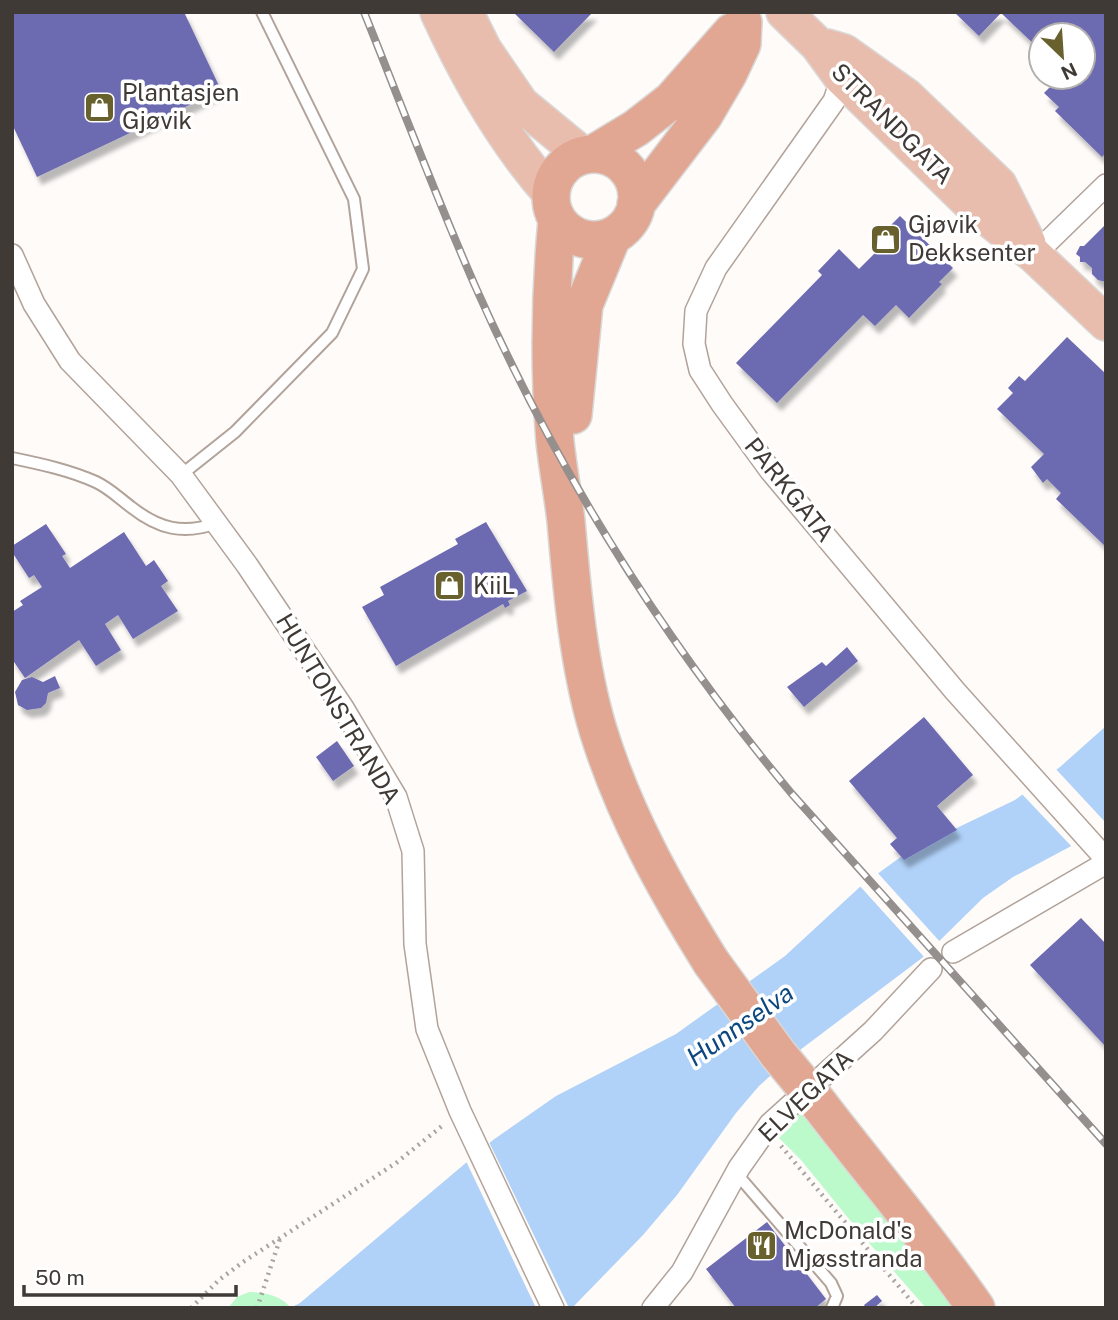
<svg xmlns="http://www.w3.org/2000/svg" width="1118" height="1320" viewBox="0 0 1118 1320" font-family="'Public Sans',sans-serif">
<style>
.green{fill:#bcfacc}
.water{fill:#b0d1f8}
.pier{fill:#fefbf9}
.building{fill:#6c6ab1;filter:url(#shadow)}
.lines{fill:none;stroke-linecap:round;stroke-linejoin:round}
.service-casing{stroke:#b2a39a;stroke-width:14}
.minor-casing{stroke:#b2a39a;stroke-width:24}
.primary-casing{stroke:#d9d8d7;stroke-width:38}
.trunk-casing{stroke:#d9d8d7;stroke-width:40}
.path{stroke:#a8a4a1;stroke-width:4.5;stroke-dasharray:2 5;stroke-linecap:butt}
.service{stroke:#fff;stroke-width:10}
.minor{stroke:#fff;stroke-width:21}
.primary{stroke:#e9bdad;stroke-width:35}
.trunk{stroke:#e2a792;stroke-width:37}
.rail-casing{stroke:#95908d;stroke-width:8}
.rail{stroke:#fff;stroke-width:5;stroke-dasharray:16;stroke-linecap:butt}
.trunk-bridge-casing{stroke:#d9d8d7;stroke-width:40;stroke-linecap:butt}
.trunk-bridge{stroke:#e2a792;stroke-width:37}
.labels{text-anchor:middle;stroke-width:7;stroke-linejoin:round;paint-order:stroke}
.poi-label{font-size:24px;fill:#403a36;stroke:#fff;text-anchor:start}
.street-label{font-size:24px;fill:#403a36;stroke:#fff}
.water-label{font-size:26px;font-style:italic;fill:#0c477f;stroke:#fff}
</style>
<defs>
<filter id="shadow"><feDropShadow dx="4.5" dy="8" stdDeviation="2" flood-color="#0004"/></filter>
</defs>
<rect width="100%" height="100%" fill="#fefbf9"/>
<path class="green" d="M799,1111L957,1308H926L862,1235L801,1160L776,1135Z
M249,1292C263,1292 281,1295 290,1307L228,1308L237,1297Z"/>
<path class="water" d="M1106,726V821L1075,844L1013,877L983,898L922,958L796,1053L759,1086L736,1113L677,1195L643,1235L572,1308H290L300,1303L493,1140L556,1096L676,1034L785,956L862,885L909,851L1015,800L1060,767Z"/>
<path class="pier" d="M1054,767L1106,823V826L1074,849L1020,792Z
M876,871L942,944L926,959L858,884Z
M489,1142L569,1308H536L465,1159Z"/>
<path class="building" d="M12,12H184L221,90L37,177L12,124Z
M513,12H593L554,52Z
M954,12H1106V153L1102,157L1055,111L1059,107L1044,93L1060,77H1083V35H1041V51L1001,13L979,36Z
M900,216L953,268L939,282L942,284L909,318L896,305L875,326L863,315L777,403L736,363L822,275L818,271L839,249L859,269L889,239L883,233Z
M1106,224V282L1098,280L1092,274V268L1085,262H1080V257L1076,254L1080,246H1084Z
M1067,337L1106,374V547L1056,499L1061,493L1047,479L1043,483L1031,467L1044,454L997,409L1013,393L1008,388L1019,376L1025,381Z
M486,522L527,591L508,601L510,605L505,608L503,604L396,666L362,607L384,595L380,587L458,544L455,539Z
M46,524L66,554L62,556L70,568L124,532L146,566L154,560L168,581L161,586L178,611L133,639L118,615L105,624L121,650L96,666L79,640L25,678L12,659V612L23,605L20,601L42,587L34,575L29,578L12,552V546Z
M847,647L858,661L804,707L787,687L822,662L826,666Z
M55,676L60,688L48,693L46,703L41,708L27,710L18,705L15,692L22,680L32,677L43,682Z
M924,717L973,775L937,806L957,830L904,860L890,844L897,838L849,781Z
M337,741L354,766L333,781L316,757Z
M1081,918L1106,944V1047L1030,965Z
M767,1222L826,1299L815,1308H736L706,1269Z
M877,1295L882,1301L874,1308H866L864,1305Z"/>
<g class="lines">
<defs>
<path id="service" d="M12,458C41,464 69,470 96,482C109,488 119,498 131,507C159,529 183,535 217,523
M181,475L235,432L332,333L363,269L354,199L262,12
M736,1173L831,1283L837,1296L832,1308"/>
<path id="minor" d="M842,78L834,101L716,268L696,311L694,344L700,370L722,404L770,470L955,691L1106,859
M12,255L34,304L70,361L181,475L247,565L343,708L396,797L413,851L415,944L427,1029L460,1111L553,1308
M1034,255L1106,185
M953,952L1106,863
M653,1308L682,1272L739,1168L770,1124L873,1031L931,969"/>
<path id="primary" d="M438,12C468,78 503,140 551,194
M465,12L484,50L521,104L584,156
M784,12L818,45L842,78L974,207L1034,255L1106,323
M827,47L844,52L906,96L999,185L1028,243"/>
<path id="trunk" d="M593,154L636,128L672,100L732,32
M551 197a43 43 0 1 1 86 0a43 43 0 1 1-86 0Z
M636,204L704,115L728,74L742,44L743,22
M557,220C550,294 549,368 555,442C558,469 563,495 566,521C572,590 578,663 598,730C624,814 665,888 711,962
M573,415L584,305L612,237
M819,1104C871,1172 927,1237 976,1308"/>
</defs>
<use href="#service" class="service-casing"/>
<use href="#minor" class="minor-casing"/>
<use href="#primary" class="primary-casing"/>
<use href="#trunk" class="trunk-casing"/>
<path class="path" d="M781,1146L917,1308
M191,1308L219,1280L243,1262L396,1163L442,1126
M257,1308L280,1239"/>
<use href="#service" class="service"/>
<use href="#minor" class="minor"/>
<use href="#primary" class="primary"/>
<use href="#trunk" class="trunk"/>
<defs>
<path id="rail" d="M364,12C401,104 436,197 476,288C557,471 664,641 792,794L1106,1144"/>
</defs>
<use href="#rail" class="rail-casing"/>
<use href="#rail" class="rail"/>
<defs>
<path id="trunk-bridge" d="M711,962L778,1054L819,1104"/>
</defs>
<use href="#trunk-bridge" class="trunk-bridge-casing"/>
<use href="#trunk-bridge" class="trunk-bridge"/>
</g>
<defs>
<symbol id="shop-square" viewBox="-11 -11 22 22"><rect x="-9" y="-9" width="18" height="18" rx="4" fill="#68612e" stroke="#fff"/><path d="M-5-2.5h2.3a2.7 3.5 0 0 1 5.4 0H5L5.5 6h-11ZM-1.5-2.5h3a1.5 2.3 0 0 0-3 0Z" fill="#fff"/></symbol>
<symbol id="restaurant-square" viewBox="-11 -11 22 22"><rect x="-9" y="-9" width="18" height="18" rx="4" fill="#68612e" stroke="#fff"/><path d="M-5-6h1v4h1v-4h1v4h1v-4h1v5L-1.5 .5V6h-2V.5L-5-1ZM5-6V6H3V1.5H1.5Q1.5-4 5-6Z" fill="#fff"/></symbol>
</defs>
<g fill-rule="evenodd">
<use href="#shop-square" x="82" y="90" width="35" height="35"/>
<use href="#shop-square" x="868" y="222" width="35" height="35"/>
<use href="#shop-square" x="432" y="568" width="35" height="35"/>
<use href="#restaurant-square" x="744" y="1228" width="35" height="35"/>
</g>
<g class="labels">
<g class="poi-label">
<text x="122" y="101">Plantasjen<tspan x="122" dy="28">Gjøvik</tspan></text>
<text x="908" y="233">Gjøvik<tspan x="908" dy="28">Dekksenter</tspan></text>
<text x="473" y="594">KiiL</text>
<text x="784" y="1239">McDonald's<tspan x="784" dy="28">Mjøsstranda</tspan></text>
</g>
<g class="street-label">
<text transform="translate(892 124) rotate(45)" y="8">STRANDGATA</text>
<text transform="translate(789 490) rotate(51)" y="8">PARKGATA</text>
<text transform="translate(338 709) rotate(59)" y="8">HUNTONSTRANDA</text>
<text transform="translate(806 1096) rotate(-44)" y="8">ELVEGATA</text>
</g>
<g class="water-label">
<text transform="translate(740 1025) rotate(-35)" y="9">Hunnselva</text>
</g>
</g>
<rect width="1118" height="1320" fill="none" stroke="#403a36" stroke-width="28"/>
<g transform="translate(1062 56) rotate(155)"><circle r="33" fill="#ffffff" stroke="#b3b0af" stroke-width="2"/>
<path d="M0-5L12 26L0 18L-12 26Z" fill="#68612e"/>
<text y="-10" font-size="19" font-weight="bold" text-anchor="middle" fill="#403a36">N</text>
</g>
<path d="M24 1285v10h212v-10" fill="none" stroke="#403a36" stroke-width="3.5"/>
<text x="35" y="1285" font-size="21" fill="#403a36" stroke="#ffffff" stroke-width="5" paint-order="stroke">50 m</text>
</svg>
